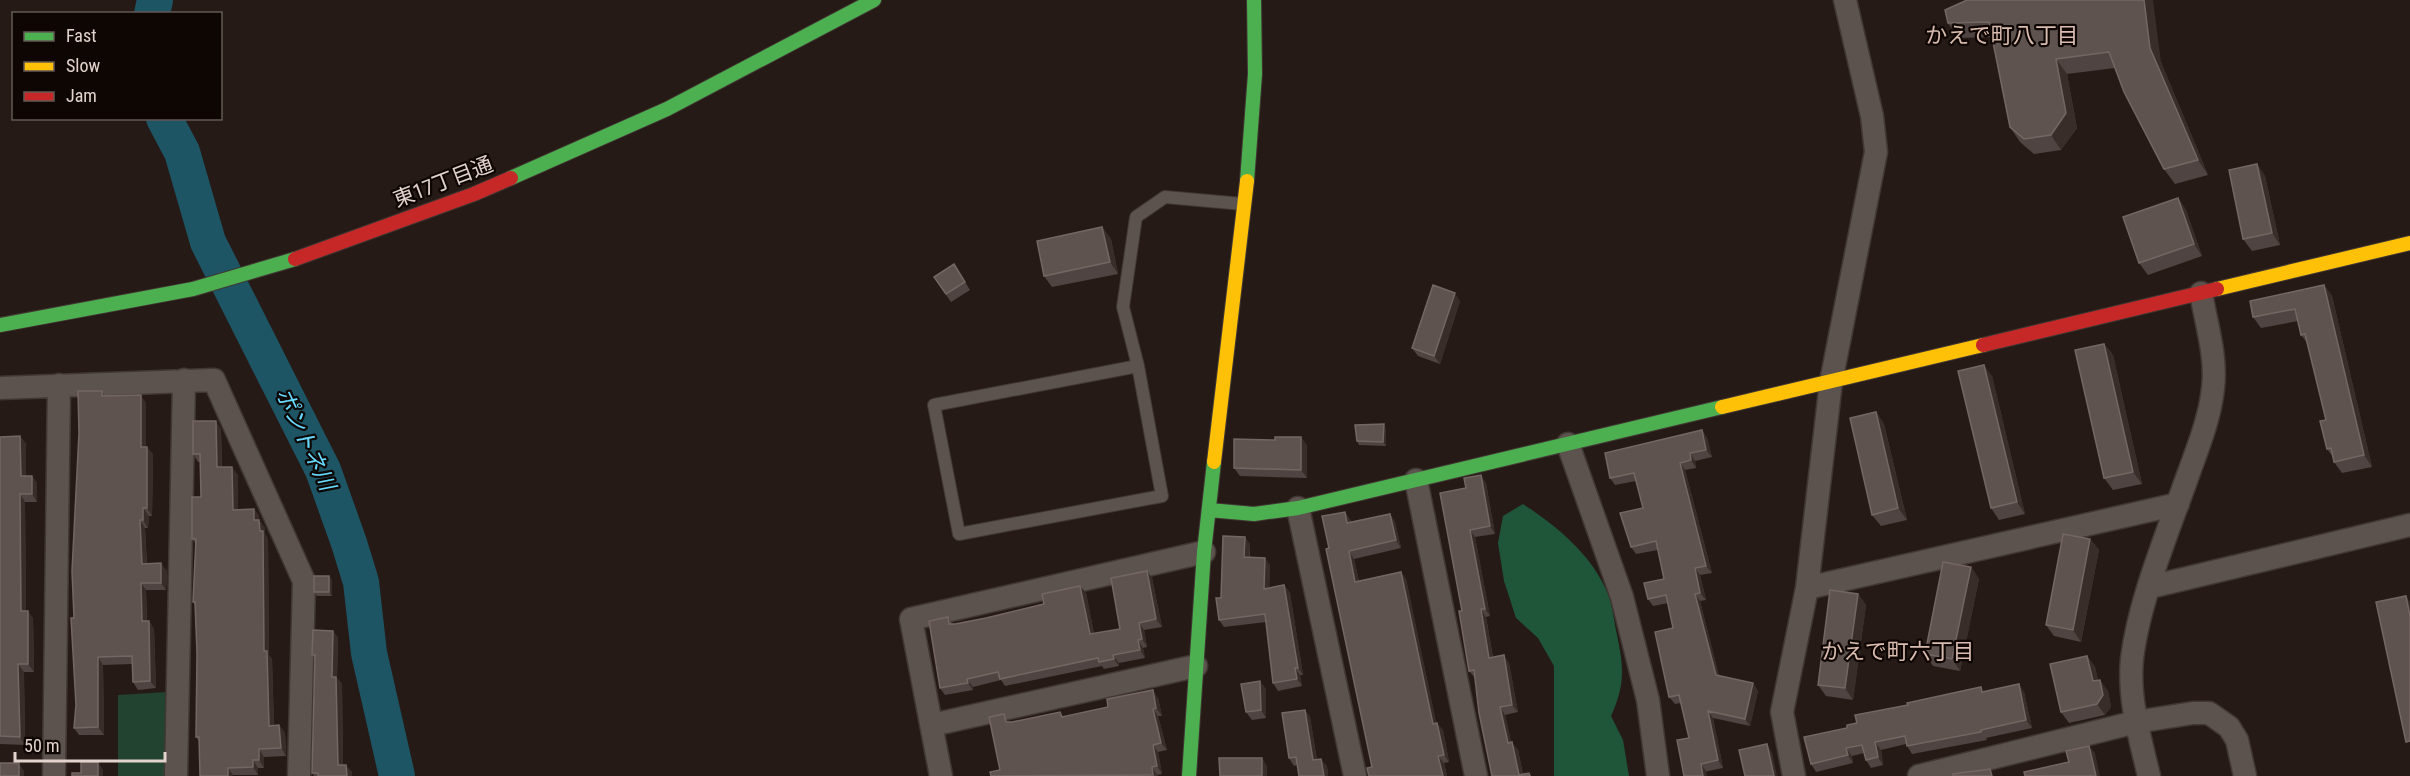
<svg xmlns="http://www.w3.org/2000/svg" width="2410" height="776" viewBox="0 0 2410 776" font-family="'Roboto Condensed','Noto Sans JP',sans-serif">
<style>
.green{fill:#22432f}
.forest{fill:#1f5639}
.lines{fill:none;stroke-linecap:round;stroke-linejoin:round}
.river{stroke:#1d5565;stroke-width:36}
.lane-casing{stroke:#413733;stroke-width:14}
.street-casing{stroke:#413733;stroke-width:25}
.fast-casing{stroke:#413733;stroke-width:16}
.slow-casing{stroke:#413733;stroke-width:16}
.jam-casing{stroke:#413733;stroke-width:16}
.lane{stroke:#5c524e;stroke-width:12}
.street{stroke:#5c524e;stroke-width:22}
.fast{stroke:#4caf50;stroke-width:14}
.slow{stroke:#ffc107;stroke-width:14}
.jam{stroke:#c62828;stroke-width:14}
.wall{fill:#4f4441}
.shaded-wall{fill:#382d29}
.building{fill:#5f5350;stroke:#746763;stroke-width:1.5}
.labels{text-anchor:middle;stroke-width:4.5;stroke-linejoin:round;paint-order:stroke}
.street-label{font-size:21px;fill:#e3d3cd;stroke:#0e0603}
.neighbourhood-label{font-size:22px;fill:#d9bbaf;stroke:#0e0603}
.water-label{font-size:22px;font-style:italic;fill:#67dbff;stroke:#0e0603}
</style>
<rect width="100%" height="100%" fill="#261a16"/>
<path class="green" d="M167,692L165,776H118V695Z"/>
<path class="forest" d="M1523,504C1557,526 1593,556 1608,594C1613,607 1614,622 1617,635C1624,668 1625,685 1611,716L1623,740L1629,776H1554V666L1538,638L1516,618L1504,581L1498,543L1503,516Z"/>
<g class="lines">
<path class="river" d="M152,14L155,0
M164,118L182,152L208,242L323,470L349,543L361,582L369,653L397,776"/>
<defs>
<path id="lane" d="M1138,366L1162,496L959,534L934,405Z
M1138,366L1123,307L1136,217L1165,197L1243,204"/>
<path id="street" d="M0,388L214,380L304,581L299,776
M1568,444L1622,597L1648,700L1658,776
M1416,480L1476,776
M1298,508L1355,776
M2150,587L2410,525
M1807,588L2178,504
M932,725L1196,666
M54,776L59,385
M176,776L184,380
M941,776L911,619L1204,552
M1794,776L1782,712L1807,588L1831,382L1876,152L1872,116L1845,0
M1919,776L2136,722L2193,713H2209L2229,727L2237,740L2245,776
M2149,776C2140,738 2128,698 2132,659C2139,600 2168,532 2188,475C2198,447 2210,418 2213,388C2217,357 2206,323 2201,293"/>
<path id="fast" d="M511,178L667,109L874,0
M1247,181L1255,74L1254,0
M0,325L193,289L295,259
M1209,510L1254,514L1298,508L1722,407
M1189,776L1204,552L1214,462"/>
<path id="slow" d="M2217,289L2410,243
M1722,407L1983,345
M1214,462L1247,181"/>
<path id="jam" d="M295,259L474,194L511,178
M1983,345L2217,289"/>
</defs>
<use href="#lane" class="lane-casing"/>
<use href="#street" class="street-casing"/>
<use href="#fast" class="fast-casing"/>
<use href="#slow" class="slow-casing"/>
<use href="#jam" class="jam-casing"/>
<use href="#lane" class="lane"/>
<use href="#street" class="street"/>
<use href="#fast" class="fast"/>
<use href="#slow" class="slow"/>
<use href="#jam" class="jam"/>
</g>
<path class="wall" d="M1967,0L2161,62L2208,175L2175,184L2164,169L2115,68L2067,74L2077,128L2061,150L2034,154L2020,142L2010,127L1992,37L1958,38L1948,23Z
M2257,164L2265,176L2280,245L2252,251L2243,239Z
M2178,198L2186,210L2202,256L2148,275L2139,263Z
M1102,227L1111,239L1118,274L1052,287L1044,276Z
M954,264L970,290L951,302L934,277Z
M2324,285L2332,296L2372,467L2342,473L2334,462V458L2327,449L2326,420L2308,344L2301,335L2298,321L2261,328L2253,317Z
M1460,301L1440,364L1418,356L1412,348Z
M2104,344L2113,355L2142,484L2113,490L2104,478Z
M1992,376L2025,514L1999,520L1991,508Z
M102,391L105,396L146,403V447L153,454L152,516H149L148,528H145L147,564L167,571L166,590H146L147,621H149L154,629L156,688L138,690L133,682L132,664L103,665L104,735H79L74,728Z
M1876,412L1884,424L1907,520L1881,526L1872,515Z
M221,429L222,467L238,475V509H254L259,516V520L265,528V534L268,539L269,655L272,659L274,726L279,725L285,733L286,756L264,757V768H258V775H233L199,741L196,737L197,653L195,605L193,602L196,544L192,539L201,497L200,462H198L193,454Z
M1386,429V446L1359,445L1357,441Z
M1702,430L1707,438L1712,457L1695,461L1696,468L1685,470L1712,573L1700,575L1706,600L1700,601L1719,676L1753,683L1758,691L1750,726L1713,718L1723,768L1684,776L1689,738L1681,703L1675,704L1669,697L1673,628L1668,603L1653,606L1648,599L1664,579L1658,550L1636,554L1631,547L1643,508L1636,481L1615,485L1610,478Z
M20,436L26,444V476H32L37,483V502H25L26,611L33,618L34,672H24L25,745L0,744V437Z
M1307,445V478L1240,476L1234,468Z
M1486,483L1495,534L1475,537L1490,616L1486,617L1493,657L1509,663L1518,712L1505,715L1511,742L1518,750L1523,774L1529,773L1531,776H1492L1475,678L1469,671L1462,611L1466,488Z
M1390,514L1395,522L1401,548L1354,559L1359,581L1401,572L1406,579L1436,723L1443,730L1449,762L1444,763L1447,776H1369L1372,767L1329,548L1350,519L1351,522Z
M2090,539L2099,550L2081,642L2054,636L2046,625Z
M1250,544V557L1270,565L1269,588L1284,585L1290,593L1303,675H1300L1302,686L1278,691L1273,683L1266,622L1224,627L1219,620L1221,598Z
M1971,567L1979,579L1960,671L1933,666L1925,654Z
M1147,571L1152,578L1162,627L1144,630L1147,647L1143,648L1145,658L1119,663V666L1104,669L1102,666L1005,686L1001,680L973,687V690L945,695L940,688L948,617L953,624H955L986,618L1086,593L1094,634L1120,629Z
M329,576L332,580V596H317L314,592Z
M1858,594L1866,605L1853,700L1826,696L1818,685Z
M333,631L338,638L337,678L342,684L343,765L352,772V776H314L312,773L315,659L312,655Z
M2087,656L2095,667L2098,680L2108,691L2111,707L2105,715L2069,723L2061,712Z
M1266,689V718L1252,720L1246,712Z
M1985,692H2024L2032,728L1986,738L1987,740L1912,754L1906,744L1881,750L1883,765L1871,768L1866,760L1864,753L1852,756L1853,763L1816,772L1811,764L1847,728Z
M1158,698L1162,716H1158L1167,750L1158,752L1162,774L1157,775L1158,776H991L1000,770L1010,722L1064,717Z
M1305,710L1310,717L1317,760L1327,766L1328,776H1299L1297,765L1294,766L1289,758Z"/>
<path class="shaded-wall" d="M2144,0H2153L2161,62L2208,175L2198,160L2150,48Z
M2056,59L2067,74L2077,128L2061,150L2051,135Z
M2257,164L2265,176L2280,245L2272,233Z
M2178,198L2186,210L2202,256L2194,244Z
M1102,227L1111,239L1118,274L1110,262Z
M2324,285L2332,296L2372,467L2364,455Z
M1455,293L1460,301L1440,364L1434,356Z
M2104,344L2113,355L2142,484L2133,472Z
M1984,365L1992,376L2025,514L2017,502Z
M141,395L146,403V454L141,447Z
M1876,412L1884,424L1907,520L1898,508Z
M216,421L221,429L222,475L217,467Z
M1384,424L1386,429V446L1383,442Z
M1702,430L1707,438L1712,457L1706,450Z
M20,436L26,444V484L21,476Z
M1301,437L1307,445V478L1301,470Z
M147,447L153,454L152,516L147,508Z
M1690,453L1695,461L1696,468L1691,460Z
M1680,463L1685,470L1712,573L1706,566Z
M232,467L238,475V517L233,510Z
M1481,475L1486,483L1495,534L1490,526Z
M32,476L37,483V502L32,494Z
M20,494L25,502L26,618L21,611Z
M143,508L149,516L148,528L143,520Z
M254,509L259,516V528L254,520Z
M1345,512L1350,519L1352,531L1347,523Z
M1390,514L1395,522L1401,548L1396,540Z
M140,520L145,528L147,572L142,564Z
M259,520L265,528V534L268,539L269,655L272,659L274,733L269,726L264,651Z
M1470,530L1475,537L1490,616L1485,609Z
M1245,537L1250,544L1249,565L1244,557Z
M2090,539L2099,550L2081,642L2073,630Z
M1349,551L1354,559L1361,590L1355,582Z
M1265,558L1270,565L1269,597L1264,589Z
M161,563L167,571L166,590L161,583Z
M1971,567L1979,579L1960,671L1952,659Z
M1695,568L1700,575L1706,600L1700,593Z
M1147,571L1152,578L1162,627L1156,619Z
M1401,572L1406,579L1438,731L1433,724Z
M329,576L332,580V596L329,592Z
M141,583L146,590L147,629L142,621Z
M1284,585L1290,593L1303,675L1298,668Z
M1080,586L1086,593L1096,642L1090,634Z
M1695,594L1700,601L1721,683L1716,675Z
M1858,594L1866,605L1853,700L1845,688Z
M2406,596L2410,602V616Z
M1481,609L1486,617L1494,665L1489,658Z
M28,611L33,618L34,672L28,664Z
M149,621L154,629L156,688L150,681Z
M1139,623L1144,630L1147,647L1142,639Z
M333,631L338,638L337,678L342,684L343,773L338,765L332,677Z
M1138,640L1143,648L1145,658L1140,650Z
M1113,655L1119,663V666L1114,659Z
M1504,655L1509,663L1518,712L1512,705Z
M2087,656L2095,667L2101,693L2093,681Z
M98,657L103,665L104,735L98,727Z
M18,664L24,672L25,745L20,737Z
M1295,668L1300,675L1302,686L1297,679Z
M967,679L973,687V690L968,683Z
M2100,680L2108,691L2111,707L2105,715L2097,704Z
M1260,681L1266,689V718L1261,710Z
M1753,683L1758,691L1750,726L1745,719Z
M2019,684L2024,692L2032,728L2026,720Z
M1153,690L1158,698L1162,716L1156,708Z
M1500,707L1505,715L1513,751L1508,743Z
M1153,709L1158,716L1167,750L1161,743Z
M1305,710L1310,717L1318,768L1313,760Z
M1708,711L1713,718L1723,768L1718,760Z
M1437,723L1443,730L1449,762L1444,755Z
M279,725L285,733L286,756L281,748Z
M1512,742L1518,750L1523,776H1520Z
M1875,742L1881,750L1883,765L1878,757Z
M1767,744L1772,752L1777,776H1774Z
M1153,745L1158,752L1162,774L1157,766Z
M2089,746L2095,753L2100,776H2096Z
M1846,748L1852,756L1853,763L1848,755Z
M259,749L264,757V768L259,760Z
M1438,756L1444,763L1447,776H1443Z
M1262,758L1267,766V776H1262Z
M1321,759L1327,766L1328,776H1324Z
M253,760L258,768V775L253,767Z
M98,762L103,770V776H98Z
M19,763L24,771V776H19Z
M1701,764L1706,771L1707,776H1703Z
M346,765L352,772V776H347Z
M1152,767L1157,775L1158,776L1153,775Z
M228,768L233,775V776H228Z"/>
<path class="building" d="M1967,0H2144L2150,48L2198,160L2164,169L2124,92L2109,52L2056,59L2066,113L2051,135L2024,139L2010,127L1989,22L1948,23L1945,10Z
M2257,164L2272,233L2243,239L2229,170Z
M2178,198L2194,244L2139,263L2123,217Z
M1102,227L1110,262L1044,276L1037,241Z
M954,264L965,282L946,294L934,277Z
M1433,285L1455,293L1434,356L1412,348Z
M2324,285L2364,455L2334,462L2331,448L2327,449L2320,421L2326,420L2305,334L2301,335L2295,309L2253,317L2250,301Z
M2104,344L2133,472L2104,478L2075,350Z
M1984,365L2017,502L1991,508L1958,371Z
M78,391H102V396L141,395V447H147V508H143V520H140L142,564L161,563V583H141L142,621H149L150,681L133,682L132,656L98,657V727L74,728L76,705L71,618H74L72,571L79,433Z
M1876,412L1898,508L1872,515L1850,418Z
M193,421H216L217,467H232L233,510L254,509V520H259L260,531H263L264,651H267L269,726L279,725L281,748L259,749V760H253V767L228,768V776H200L199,737H196L197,653L195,602H193L196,539H192V497H201L200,454H193Z
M1384,424L1383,442L1357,441L1355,425Z
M1702,430L1706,450L1690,453L1691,460L1680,463L1706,566L1695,568L1700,593L1695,594L1716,675L1753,683L1745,719L1708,711L1718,760L1701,764L1703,776H1684L1677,740L1689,738L1679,695L1669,697L1655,632L1673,628L1666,595L1648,599L1644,583L1664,579L1656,541L1631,547L1620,513L1643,508L1634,473L1610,478L1605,453Z
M20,436L21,476H32V494H20L21,611H28V664H18L20,737L0,736V437Z
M1275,437H1301V470L1234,468V439L1275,440Z
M1481,475L1490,526L1470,530L1485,609H1481L1489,658L1504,655L1512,705L1500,707L1508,743L1512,742L1519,775L1529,773L1530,776H1492L1479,713L1474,670L1469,671L1459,611H1462L1440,493L1466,488L1464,478Z
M1345,512L1347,523L1390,514L1396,540L1349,551L1355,582L1401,572L1433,724L1437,723L1444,755L1438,756L1443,776H1369L1367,768L1372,767L1326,549L1329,548L1322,516Z
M2063,534L2090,539L2073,630L2046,625Z
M1223,536L1245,537L1244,557L1265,558L1264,589L1284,585L1298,668H1295L1297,679L1273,683L1265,614L1219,620L1216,598H1221Z
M1943,562L1971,567L1952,659L1925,654Z
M1147,571L1156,619L1139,623L1142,639L1138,640L1140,650L1113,655L1114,659L1099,662L1098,658L1000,679L998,672L967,679L968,683L940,688L929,621L948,617L949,624H955L986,618L1044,604L1042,594L1080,586L1090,634L1120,629L1111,578Z
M314,576H329V592H314Z
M1830,590L1858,594L1845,688L1818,685Z
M2406,596L2410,616V741L2406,742L2376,602Z
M313,630L333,631L332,677H336L338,765H346L347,776H318V773H312L315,655H312Z
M2087,656L2093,681L2100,680L2103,695L2097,704L2061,712L2050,664Z
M1260,681L1261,710L1246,712L1241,684Z
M2019,684L2026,720L1981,730V732L1907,746L1905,736L1875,742L1878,757L1866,760L1862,745L1846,748L1848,755L1811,764L1804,737L1847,728V725L1857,723L1855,715L1908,705L1907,703L1981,687L1982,692Z
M1153,690L1156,708L1153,709L1161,743L1153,745L1157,766L1152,767L1153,775L991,776L990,772L1000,770L989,717L1004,714L1006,722H1012L1060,712L1062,717L1108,707L1107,699Z
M1305,710L1313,760L1321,759L1324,776H1299L1296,757L1289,758L1282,713Z
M1767,744L1774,776H1745L1739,750Z
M2089,746L2096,776H2025L2024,772L2069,762L2066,751Z
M1219,758H1262V776H1220Z
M81,762H98V776H72V773H81Z
M0,763H19V776H0Z
M1990,769L1992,776H1953V774Z"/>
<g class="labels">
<g class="street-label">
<text transform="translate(443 182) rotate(-21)" y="7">東17丁目通</text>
</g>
<g class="neighbourhood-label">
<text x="2002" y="43">かえで町八丁目</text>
<text x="1898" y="659">かえで町六丁目</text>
</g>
<g class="water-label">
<text transform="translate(306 439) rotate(65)" y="8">ポントネ川</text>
</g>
</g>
<rect x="12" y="12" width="210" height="108" fill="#0e0603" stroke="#635854" stroke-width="1.5"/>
<rect x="24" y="32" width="30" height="9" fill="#4caf50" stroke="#635854" stroke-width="1.5"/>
<text x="66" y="42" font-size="18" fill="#e3d3cd">Fast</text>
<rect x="24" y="62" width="30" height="9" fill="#ffc107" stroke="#635854" stroke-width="1.5"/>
<text x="66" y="72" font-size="18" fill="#e3d3cd">Slow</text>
<rect x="24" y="92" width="30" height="9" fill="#c62828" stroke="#635854" stroke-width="1.5"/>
<text x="66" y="102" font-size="18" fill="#e3d3cd">Jam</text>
<path d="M15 752v9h150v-9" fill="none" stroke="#e3d3cd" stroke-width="3"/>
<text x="24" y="752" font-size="18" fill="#e3d3cd" stroke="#0e0603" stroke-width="4.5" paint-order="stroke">50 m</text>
</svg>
